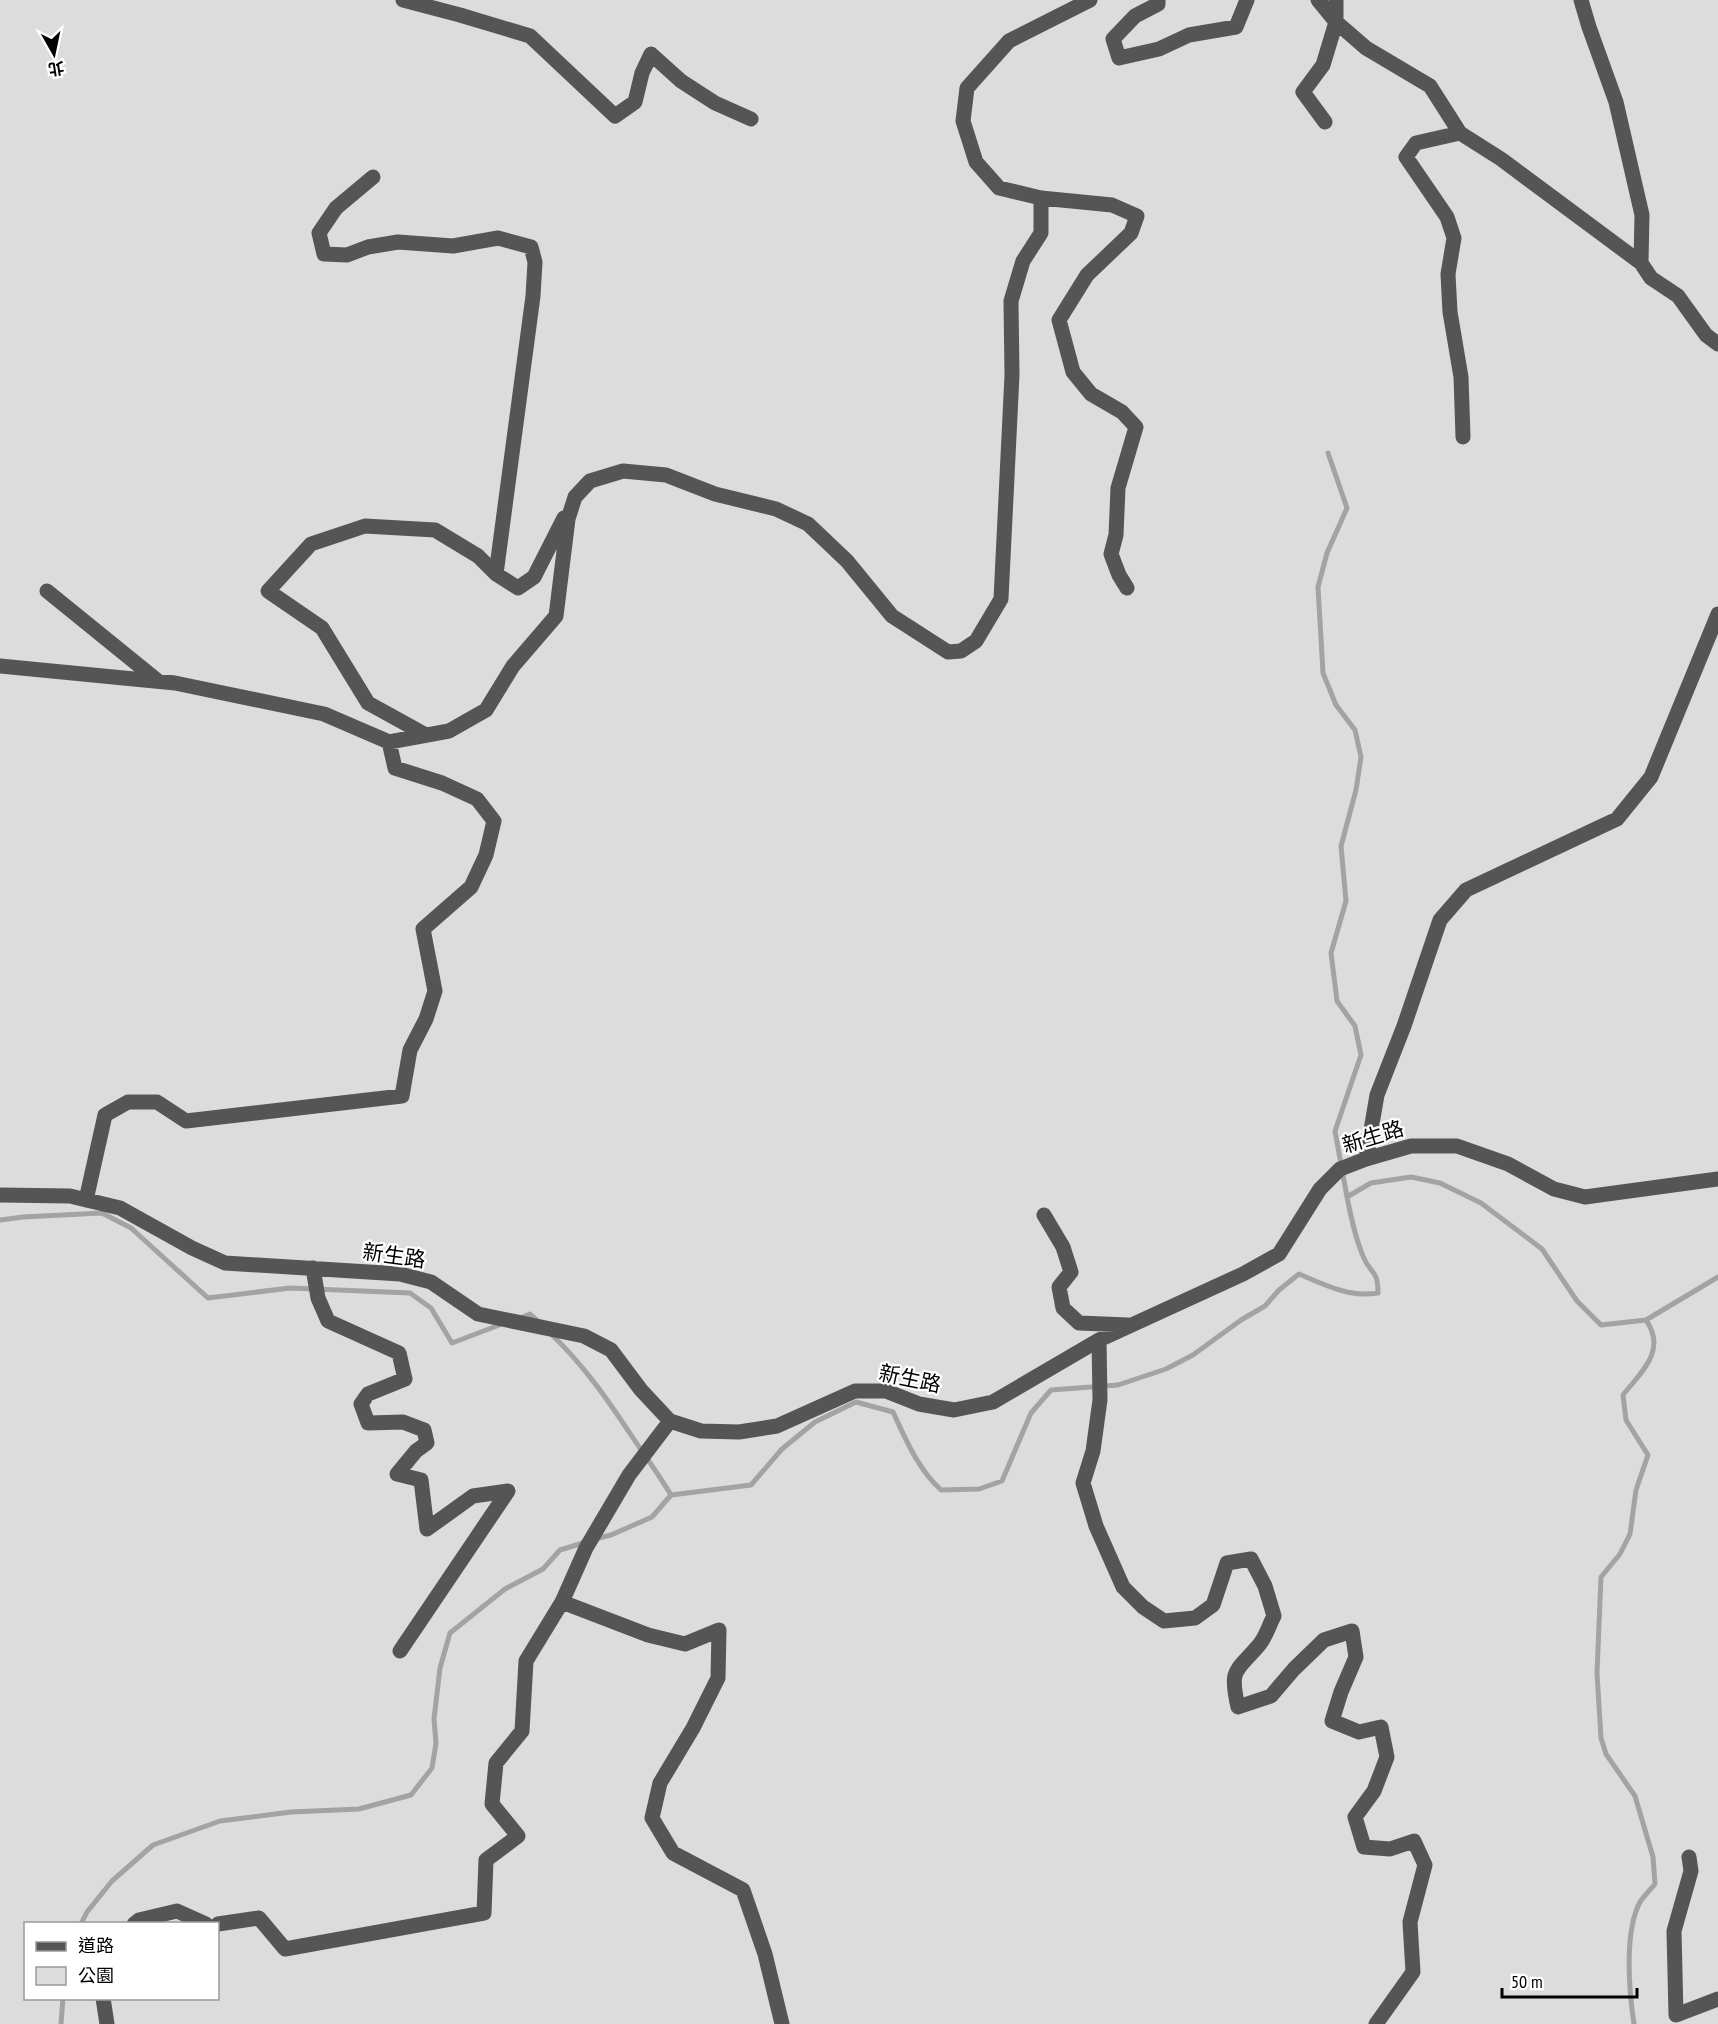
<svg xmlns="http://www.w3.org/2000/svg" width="1718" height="2024" viewBox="0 0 1718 2024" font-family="'PT Sans Narrow','Noto Sans TC',sans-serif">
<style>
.green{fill:#dcdcdc;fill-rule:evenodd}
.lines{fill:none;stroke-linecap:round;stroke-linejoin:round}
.stream{stroke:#a3a3a3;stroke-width:5}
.minor{stroke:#555;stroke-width:15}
.labels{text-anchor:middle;stroke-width:4.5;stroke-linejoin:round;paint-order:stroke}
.street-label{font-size:21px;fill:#000;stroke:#fff}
</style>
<rect width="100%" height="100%" fill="#fff"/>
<path class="green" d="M0,0H1718V2024H0ZM26,1924H218V1998H26Z"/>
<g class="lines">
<path class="stream" d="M1328,453L1347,508L1327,553L1318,587L1323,673L1336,705L1355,730L1361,757L1356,790L1341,846L1346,901L1331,953L1337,1001L1355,1026L1361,1055L1335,1131L1347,1197
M0,1220L23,1217L102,1213L131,1228L208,1298L290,1288L410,1293L431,1308L452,1343L502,1324
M520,1318L530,1314L539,1322
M550,1333C583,1364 608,1400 633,1438C646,1457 659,1475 671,1495L751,1485L782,1449L815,1422L856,1402L893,1412C906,1440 918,1469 941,1490L979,1489L1002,1481L1031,1413L1051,1390L1118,1385L1166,1369L1193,1355L1241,1320L1265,1306L1279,1290L1299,1274C1325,1285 1350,1298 1378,1293C1378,1268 1370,1275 1363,1256C1355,1237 1351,1217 1347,1197L1371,1183L1411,1177L1440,1183L1481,1203L1542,1249L1577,1301L1601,1325L1646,1320L1718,1277
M595,1539L611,1535L652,1517L671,1495
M81,1924L87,1912L112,1881L153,1845L220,1821L291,1812L359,1809L411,1795L432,1768L436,1743L434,1719L440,1668L450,1633L505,1589L543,1569L560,1550L586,1542
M61,2024L63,1998
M1634,2024C1629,1991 1624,1932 1640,1902C1644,1896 1650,1890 1655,1884L1653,1857L1635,1796L1606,1754L1601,1738L1597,1673L1601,1577L1620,1554L1630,1534L1636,1490L1648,1455L1626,1420L1623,1395C1642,1371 1667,1350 1646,1320"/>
<path class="minor" d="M403,0L460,15L530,36L615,116L635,102L642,73L651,54L681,81L715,103L751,119
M1090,0L1009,41L967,88L963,121L976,162L999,188L1041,198L1112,205L1137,216L1131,233L1087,275L1059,320L1073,372L1091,394L1122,412L1136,427L1118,488L1116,535L1111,554L1119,575L1127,588
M1158,0V4L1135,16L1113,39L1119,58L1159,49L1189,35L1236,27L1247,0
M1318,0L1336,22L1366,48L1430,86L1460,133L1501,159L1641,263
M1581,0L1589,27L1616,102L1642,215L1641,263L1651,278L1678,296L1706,335L1718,344
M1325,122L1303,92L1323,65L1336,22V0
M1460,133L1416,143L1406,157L1447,217L1454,238L1448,274L1450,312L1461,377L1463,437
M373,177L336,208L319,233L324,254L347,255L368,247L398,242L453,246L498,238L531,247L535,262L533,296L496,574L478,556L435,530L365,526L311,544L268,591L322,628L368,703L426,735
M496,574L518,588L534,577L564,518
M47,591L158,681
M0,666L175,683L324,714L389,742L449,731L486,710L513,666L556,616L568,519L575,497L590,481L623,471L666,475L715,494L776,509L808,524L847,561L892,616L948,652L961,651L976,641L1001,599L1012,375L1011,301L1023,261L1041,233V198
M1366,1159L1377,1095L1404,1026L1440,920L1466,890L1617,819L1651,777L1718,614
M0,1195L70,1196L120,1208L192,1248L225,1263L400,1274L431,1282L478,1314L584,1336L611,1350L641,1390L670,1421L701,1431L739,1432L777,1426L855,1391H886L919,1404L954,1410L993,1402L1099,1340L1243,1274L1279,1254L1320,1189L1340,1169L1366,1159L1411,1146H1457L1508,1164L1554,1189L1585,1197L1718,1179
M86,1200L105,1115L128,1102H157L186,1121L402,1096L410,1050L426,1019L435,991L423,929L471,887L486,855L494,821L477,799L442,783L395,768L389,742
M1044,1215L1063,1247L1071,1272L1059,1287L1063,1308L1079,1323L1128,1325
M313,1268L318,1298L328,1321L399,1353L405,1379L368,1394L361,1404L368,1423L403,1422L424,1430L427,1443L416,1451L397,1474L421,1480L427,1529L473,1496L508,1491L400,1651
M1099,1340L1100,1400L1093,1451L1083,1483L1096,1526L1123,1587L1143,1607L1164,1621L1195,1618L1213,1605L1227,1563L1251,1559L1265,1586L1274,1616C1269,1625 1266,1637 1259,1645C1236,1672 1229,1668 1238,1707L1271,1696L1294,1669L1324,1640L1352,1631L1356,1657L1341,1692L1332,1721L1359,1732L1381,1727L1387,1757L1374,1791L1355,1817L1364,1847L1390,1849L1414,1841L1425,1865L1410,1922L1413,1972L1376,2024
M562,1602L648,1635L685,1644L719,1630L718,1678L693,1728L660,1783L652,1818L673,1853L743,1890L765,1954L782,2024
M1689,1857L1691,1871L1674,1931L1676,2015L1718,1999
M134,1924L139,1920L177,1911L206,1924
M218,1924L259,1918L285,1949L484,1913L486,1860L518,1836L492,1804L496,1763L522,1731L526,1661L562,1602L586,1548L629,1475L670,1421
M103,1998L107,2024"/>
</g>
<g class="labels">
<g class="street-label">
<text transform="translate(1373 1137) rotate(-17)" y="7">新生路</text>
<text transform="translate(394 1256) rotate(8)" y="7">新生路</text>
<text transform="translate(910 1379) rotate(12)" y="7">新生路</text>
</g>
</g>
<rect x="24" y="1922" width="195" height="78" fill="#ffffff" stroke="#999999" stroke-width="1.5"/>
<rect x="36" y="1942" width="30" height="9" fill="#555555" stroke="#999999" stroke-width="1.5"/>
<text x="78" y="1952" font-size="18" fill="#000000">道路</text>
<rect x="36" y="1967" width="30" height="18" fill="#dcdcdc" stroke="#999999" stroke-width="1.5"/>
<text x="78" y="1982" font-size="18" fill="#000000">公園</text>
<g transform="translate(54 54) rotate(171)" stroke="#ffffff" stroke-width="4.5" paint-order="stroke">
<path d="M0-4.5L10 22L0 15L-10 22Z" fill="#000000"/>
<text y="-9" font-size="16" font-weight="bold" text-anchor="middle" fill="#000000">北</text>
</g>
<path d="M1502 1988v9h135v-9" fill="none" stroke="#000000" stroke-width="3"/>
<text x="1511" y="1988" font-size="18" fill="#000000" stroke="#ffffff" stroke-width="4.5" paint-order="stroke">50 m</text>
</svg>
